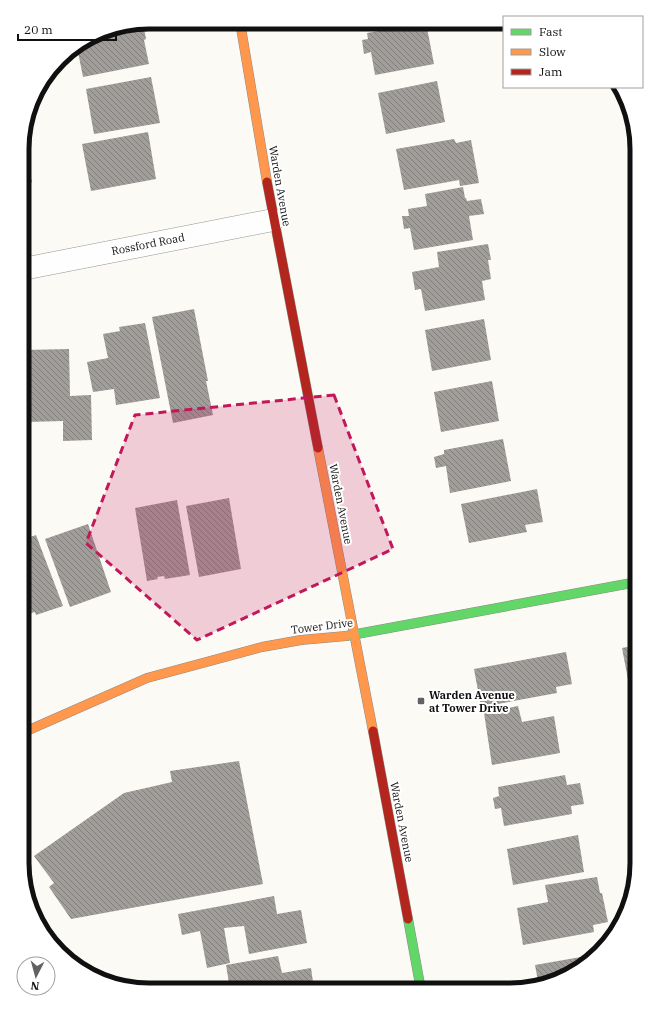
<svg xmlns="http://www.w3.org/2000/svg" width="659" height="1012" viewBox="0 0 659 1012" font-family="'IBM Plex Serif',serif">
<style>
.building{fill:url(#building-back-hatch)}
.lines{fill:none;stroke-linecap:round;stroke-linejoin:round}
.street-casing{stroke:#969593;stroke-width:23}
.fast-casing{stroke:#8d8c8a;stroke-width:10}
.slow-casing{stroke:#8d8c8a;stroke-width:10}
.jam-casing{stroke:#8d8c8a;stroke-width:10}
.street{stroke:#fffefe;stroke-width:22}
.fast{stroke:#63d668;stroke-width:9}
.slow{stroke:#ff974d;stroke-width:9}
.jam{stroke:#b3261e;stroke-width:9}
.marked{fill:#c2185b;fill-opacity:0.2;stroke:#c2185b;stroke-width:3;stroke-dasharray:8 5;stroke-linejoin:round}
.poi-dot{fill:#636260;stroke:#fff;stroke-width:1.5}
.labels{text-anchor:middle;stroke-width:4;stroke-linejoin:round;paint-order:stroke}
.street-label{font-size:11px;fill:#101010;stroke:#fff}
.poi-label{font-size:11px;font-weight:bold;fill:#101010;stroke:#fff;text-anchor:start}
.rim{fill:none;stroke:#101010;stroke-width:5}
</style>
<defs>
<pattern id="building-back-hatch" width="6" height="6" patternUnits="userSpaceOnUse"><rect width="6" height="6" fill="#a09d9a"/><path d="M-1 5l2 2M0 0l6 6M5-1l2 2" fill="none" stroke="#817f7c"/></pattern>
</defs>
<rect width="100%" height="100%" fill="#fcfaf5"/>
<path class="building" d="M143,23L146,39L144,40L149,64L83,77L77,47L108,29Z
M426,23L434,64L375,75L371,52L364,54L362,40L368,39L367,33Z
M151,77L160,123L94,134L86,89Z
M437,81L445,122L386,134L378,93Z
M148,132L156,179L91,191L82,144Z
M454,139L456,143L471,140L479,183L460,186L459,180L404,190L396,149Z
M23,146L32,182L23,184Z
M463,187L465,198H466L467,201L481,199L484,214L469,216L473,240L414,250L410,228L404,229L402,216H409L408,209L427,206L425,194Z
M488,244L491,260H488L491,279L482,281L485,300L425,311L421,289L415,290L412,272L439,267L437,252Z
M194,309L208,381H206L213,415L173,423L152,317Z
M484,319L491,360L432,371L425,330Z
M145,323L160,398L116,405L114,389L93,392L87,362L108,358L103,334L120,331L119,327Z
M69,349L70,396L91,395L92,440L63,441V421L26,422L24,350Z
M492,381L499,421L441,432L434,392Z
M503,439L511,481L450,493L446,466L436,468L434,457L444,454V450Z
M537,489L543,522L525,525L527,532L469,543L461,504Z
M229,498L241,569L199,577L186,506Z
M177,500L190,575L165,579L164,576L157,577L158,579L147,581L135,508Z
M88,524L111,592L70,607L45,539Z
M36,535L63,606L36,615L35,612L22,616V540Z
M637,645V722H636L622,648Z
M566,652L572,684L556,687L557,693L481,707L474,669Z
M518,706L522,722L554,716L560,753L492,765L484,713Z
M239,761L263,884L71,919L49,887L54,883L34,856L124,793L172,782L170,771Z
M565,775L567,785L580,783L584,804L571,806L572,814L504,826L501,808L495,809L493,798L499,796L498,787Z
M578,835L584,872L513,885L507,849Z
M597,877L600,893H602L608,922L593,925L594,932L523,945L517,908L548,902L545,885Z
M274,896L277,914L301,910L307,943L249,954L244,926L224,928L230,963L207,968L200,931L182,935L178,914Z
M598,954L593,959L559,980L540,984V981H538L535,965Z
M278,956L282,973L311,968L314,989H230L226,965Z"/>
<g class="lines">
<defs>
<path id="street" d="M23,269L273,220"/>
<path id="fast" d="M346,636L637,582
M408,919L421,990"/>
<path id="slow" d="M240,22L267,182
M318,448L373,731
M22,733L147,678L262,647L301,640L346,636"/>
<path id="jam" d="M267,182L318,448
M373,731L408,919"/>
</defs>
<use href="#street" class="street-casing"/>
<use href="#fast" class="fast-casing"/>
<use href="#slow" class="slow-casing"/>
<use href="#jam" class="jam-casing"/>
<use href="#street" class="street"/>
<use href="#fast" class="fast"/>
<use href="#slow" class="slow"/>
<use href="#jam" class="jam"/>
</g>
<path class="marked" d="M334,395L393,549L197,640L86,543L135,415Z"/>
<rect class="poi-dot" x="417" y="697" width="8" height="8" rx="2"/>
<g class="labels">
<g class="street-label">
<text transform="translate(280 186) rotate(80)" y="4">Warden Avenue</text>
<text transform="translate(148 244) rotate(-11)" y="4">Rossford Road</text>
<text transform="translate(341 504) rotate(79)" y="4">Warden Avenue</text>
<text transform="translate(322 626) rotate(-7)" y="4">Tower Drive</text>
<text transform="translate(402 822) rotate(79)" y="4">Warden Avenue</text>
</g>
<g class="poi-label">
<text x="429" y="699">Warden Avenue<tspan x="429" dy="13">at Tower Drive</tspan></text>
</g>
</g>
<path d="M0 0H659V1012H0ZM149 29H510A120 120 0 0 1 630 149V863A120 120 0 0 1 510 983H149A120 120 0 0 1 29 863V149A120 120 0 0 1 149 29Z" fill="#fff" fill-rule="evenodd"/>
<path class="rim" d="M149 29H510A120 120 0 0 1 630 149V863A120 120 0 0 1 510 983H149A120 120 0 0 1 29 863V149A120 120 0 0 1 149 29Z"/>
<rect x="503" y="16" width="140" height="72" fill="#ffffff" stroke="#9f9f9f"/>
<rect x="511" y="29" width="20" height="6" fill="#63d668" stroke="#9f9f9f"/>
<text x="539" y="36" font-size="12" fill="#101010">Fast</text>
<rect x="511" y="49" width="20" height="6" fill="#ff974d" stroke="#9f9f9f"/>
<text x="539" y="56" font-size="12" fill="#101010">Slow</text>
<rect x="511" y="69" width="20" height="6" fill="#b3261e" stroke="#9f9f9f"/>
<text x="539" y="76" font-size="12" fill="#101010">Jam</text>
<g transform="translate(36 976) rotate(186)"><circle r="19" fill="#ffffff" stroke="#9f9f9f"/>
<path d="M0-3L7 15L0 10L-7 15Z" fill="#636260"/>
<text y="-6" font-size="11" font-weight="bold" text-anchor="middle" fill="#101010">N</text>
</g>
<path d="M18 34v6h98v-6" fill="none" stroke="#101010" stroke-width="2"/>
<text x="24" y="34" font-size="12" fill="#101010" stroke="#ffffff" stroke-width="3" paint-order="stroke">20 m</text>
</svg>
